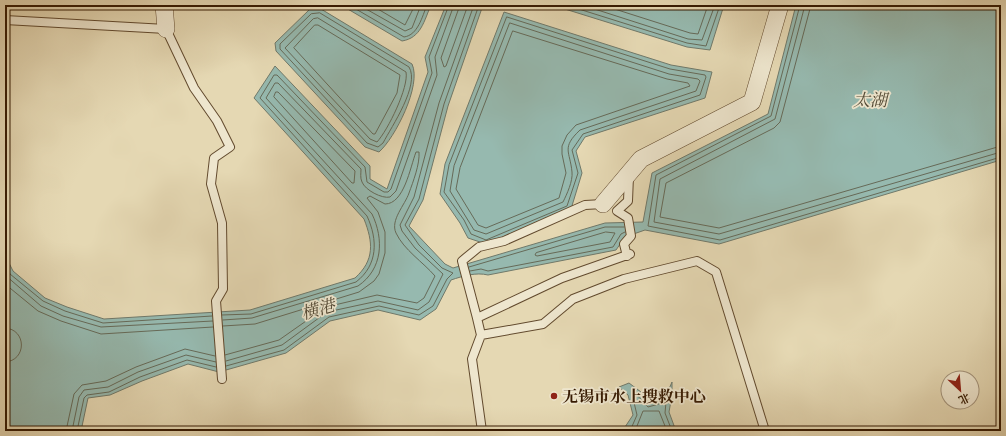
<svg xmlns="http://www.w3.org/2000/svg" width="1006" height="436" viewBox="0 0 1006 436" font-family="'Old Standard TT','Noto Serif SC',serif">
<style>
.water{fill:#96b9af;stroke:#70796a}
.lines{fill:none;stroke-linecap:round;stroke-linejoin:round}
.shore{stroke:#666a58;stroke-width:1}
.lane-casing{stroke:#624a2e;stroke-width:10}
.street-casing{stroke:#624a2e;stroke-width:18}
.lane{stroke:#eee6ce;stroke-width:8}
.street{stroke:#eee6ce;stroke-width:17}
.poi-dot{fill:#8f2418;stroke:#eee6ce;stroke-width:1.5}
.labels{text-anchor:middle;stroke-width:3.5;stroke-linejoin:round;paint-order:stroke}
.poi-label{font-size:16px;font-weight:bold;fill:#361a02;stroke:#eee6ce;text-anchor:start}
.water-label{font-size:17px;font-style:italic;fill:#534a36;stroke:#eee6ce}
</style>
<rect width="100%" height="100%" fill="#e5d8b3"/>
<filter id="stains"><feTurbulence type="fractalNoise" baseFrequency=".005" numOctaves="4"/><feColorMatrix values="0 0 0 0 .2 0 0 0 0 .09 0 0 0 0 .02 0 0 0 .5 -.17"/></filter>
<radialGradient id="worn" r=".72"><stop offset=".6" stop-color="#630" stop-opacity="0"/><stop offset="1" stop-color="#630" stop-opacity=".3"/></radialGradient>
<path class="water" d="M341,5H431C424,21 421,38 402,41Z
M446,5H483L448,106L423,200L409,226L445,264L453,268L605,223L643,222L652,173L768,114L796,5H1001V160L719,244L645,230L625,237L616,250L488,275C476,272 463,276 451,280L436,309L420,320L378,310L330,321L286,353L219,372L188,364L142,381L110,395L88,398L81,431H5V356L7,346L5,318V255L13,271L45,298L67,307L104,319L250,310L355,278C375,260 373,242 364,219L254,98L275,66L370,166V179L387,189L428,72L425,57Z
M552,5H724L710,50L687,47Z
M310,9H321L412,64C422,85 395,138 379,152L365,147L276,51L275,43Z
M504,12L671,65L712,72L705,98L585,137L576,151L582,173L571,209L486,244L468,238L460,223L440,194L445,164Z
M672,382V395L669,412L676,431H626L625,427L633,415L628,395L619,387L629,383L641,392L649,403C663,401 667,394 672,382Z"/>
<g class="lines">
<path class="shore" d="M349,5L404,37C418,35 422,17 427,5
M359,5L405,31L412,28L421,5
M371,5L405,25L415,5
M460,5L441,58L444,67L446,66L468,5
M566,5L687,43L706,46L720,5
M582,5L688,39L702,40L715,5
M602,5L690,33L698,34L708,5
M800,5L771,116L656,175L648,226L720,240L1001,157
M805,5L775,119L660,179L654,222L719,234L1001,152
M811,5L780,122L774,128L666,183L660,217L719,228L1001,146
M320,13L409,67C420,85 392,126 383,143L378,147L367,143L280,49V44L311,14Z
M507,17L670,69L705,75L706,77L700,95L583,134L572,150L578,173L567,206L486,240L471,234L464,220L444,192L449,165Z
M318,18L406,72C409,87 388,130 377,142L370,139L285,48L313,19Z
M510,23L669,74L698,79L700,81L696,91L580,130C561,148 570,151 572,172C573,181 567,194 563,202L486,234L474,230L450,191L454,166Z
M315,25H318L400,75L397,93L375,134H373L294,48Z
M513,31L667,79L688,83L690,86L576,125L567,135L562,146V154L566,173L559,198L486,228L478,225L456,189L460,168Z
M276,92H278L355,171L354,183H352L274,97Z
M606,232L615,233L610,242L537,256L535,255L536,253Z
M5,264L10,274L43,301L65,311L103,323L212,316
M469,267L605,227H624
M470,271L481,269L488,271L613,247L621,234L625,232
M5,275L41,306L63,316L101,327L213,321
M5,284L38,311L61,321L101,334L213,327
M222,315L251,314L356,282C378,265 378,240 367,216L260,98L274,75H277L365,167L367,182L384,192H388L391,189L432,73L429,57L449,5
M223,320L252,318L358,286C383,269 384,239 372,214L266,98L275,83H278L361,169C361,173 360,178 362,182C365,190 382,199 390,197L396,191L437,75L435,57L454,5
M223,326L255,324L359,292L374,281L379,274L385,253V232L378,212L367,198L370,196L385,204C404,204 410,168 416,152H419C420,164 413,182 409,193C405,205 390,220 396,233C404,250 423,262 435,276L424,298L417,303L377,295L326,307L279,340L225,355
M5,328C27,329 27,361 5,362
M226,361L282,345L327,312L378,301L418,310L429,302L443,274L415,248L402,231L400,225L414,197L439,103L474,5
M226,366L284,350L329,317L379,306L419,315L433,306L447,279L453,273L442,268L419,245L405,225L419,199L444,104L479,5
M66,431L74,394L82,385L106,381L136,367L185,349L215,356
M72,431L79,397L84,390L108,387L138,372L186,355L216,362
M77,431L84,398L87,395L109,392L140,377L187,360L216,367
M630,431L637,415L632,394L634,392L648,407L666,402L665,413L672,431
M635,431L643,411H659L667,431"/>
<defs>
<path id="lane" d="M5,20L166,29L194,88L217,121L230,147L214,158L211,184L222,223L223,289L216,301L222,379
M627,256L624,244L631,236L628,218L617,211L628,201L629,176
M477,318L462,261L479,247L504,241L585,205L603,204
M481,335L477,318L562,278L630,254
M482,431L472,359L481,335L543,324L573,299L624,279L697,261L716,272L765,431"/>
<path id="street" d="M164,5L166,29
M603,204L641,159L752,102L780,5"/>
</defs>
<use href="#lane" class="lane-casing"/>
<use href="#street" class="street-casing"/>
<use href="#lane" class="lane"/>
<use href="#street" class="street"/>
</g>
<circle class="poi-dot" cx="554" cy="396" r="4"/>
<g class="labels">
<g class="poi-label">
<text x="562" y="402">无锡市水上搜救中心</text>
</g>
<g class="water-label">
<text x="870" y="106">太湖</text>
<text transform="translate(318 309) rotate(-16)" y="6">横港</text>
</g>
</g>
<rect width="1006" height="436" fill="none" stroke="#e5d8b3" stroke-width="20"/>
<rect x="6" y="6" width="994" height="424" fill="none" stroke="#361a02" stroke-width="2"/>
<rect x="10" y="10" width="986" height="416" fill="none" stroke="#361a02"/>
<g transform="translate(960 390) rotate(154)"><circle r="19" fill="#eee6ce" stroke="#a4947c"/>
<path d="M0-3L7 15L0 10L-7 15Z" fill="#8f2418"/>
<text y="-6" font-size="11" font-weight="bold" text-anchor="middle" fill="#361a02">北</text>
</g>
<rect width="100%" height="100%" filter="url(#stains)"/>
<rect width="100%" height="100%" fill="url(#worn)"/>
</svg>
